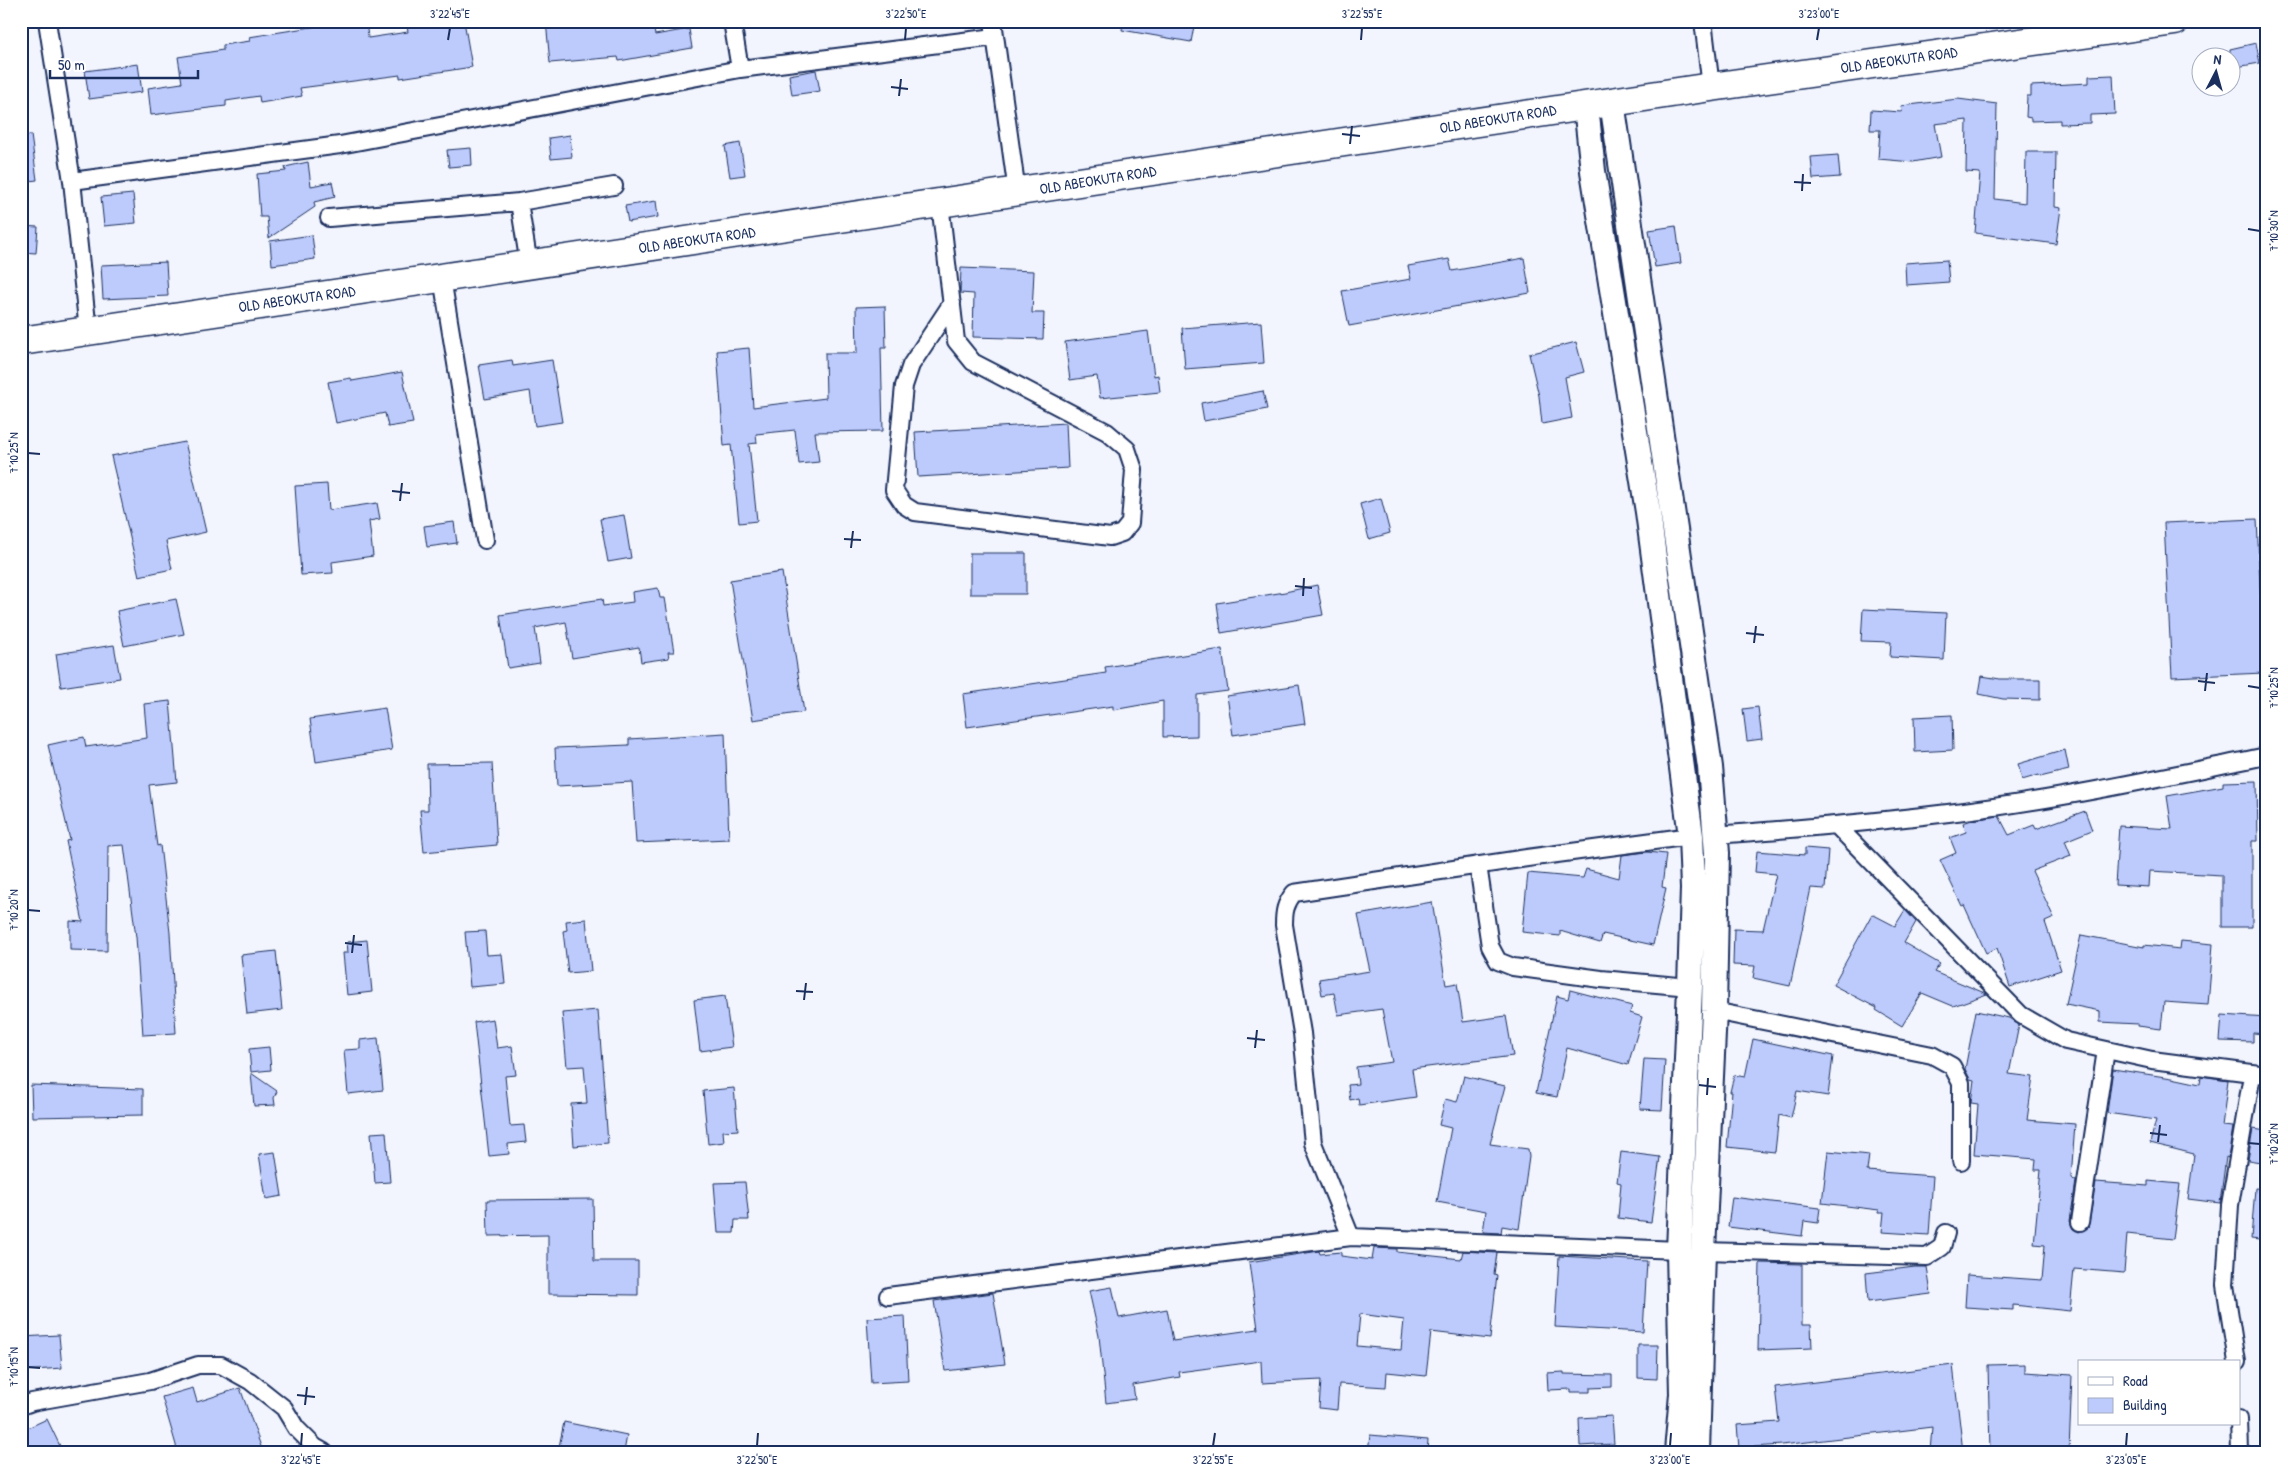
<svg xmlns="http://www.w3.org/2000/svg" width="2288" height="1473" viewBox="0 0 2288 1473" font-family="'Patrick Hand',sans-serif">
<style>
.building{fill:#bdcbfc;stroke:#1b2f5e;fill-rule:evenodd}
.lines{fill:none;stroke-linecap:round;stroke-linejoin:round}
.street-casing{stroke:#1b2f5e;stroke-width:20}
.secondary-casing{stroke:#1b2f5e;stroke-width:28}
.highway-casing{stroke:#1b2f5e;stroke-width:31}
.street{stroke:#fff;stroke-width:16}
.secondary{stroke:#fff;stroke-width:24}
.highway{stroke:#fff;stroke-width:28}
.ticks{fill:none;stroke:#1b2f5e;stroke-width:2}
.labels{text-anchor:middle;stroke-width:4;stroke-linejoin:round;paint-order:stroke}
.street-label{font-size:15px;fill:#1b2f5e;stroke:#fff}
.neatline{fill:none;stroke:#1b2f5e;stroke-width:2}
.ticks-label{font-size:12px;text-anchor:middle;fill:#1b2f5e}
</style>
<rect width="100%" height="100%" fill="#f2f5fe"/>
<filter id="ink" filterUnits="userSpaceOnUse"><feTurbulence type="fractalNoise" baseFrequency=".02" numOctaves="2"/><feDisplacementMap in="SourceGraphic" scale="10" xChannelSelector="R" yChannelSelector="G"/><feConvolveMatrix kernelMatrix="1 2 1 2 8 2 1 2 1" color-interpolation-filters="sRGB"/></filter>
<g filter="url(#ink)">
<path class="building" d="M334,21H366L368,38L408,32L406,21H464L472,67L400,78V75L300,88L302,96L260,103L259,96L226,101V106L151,115L148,88L182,83L178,57L223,50V45L250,41L249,37L318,26L317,23Z
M546,21H608L609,27L652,21L655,35L689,29L692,48L619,61L618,57L550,63Z
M1123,21H1195L1191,42L1122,30Z
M2256,43L2260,63L2230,68V49Z
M138,64L142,92L89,99L85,71Z
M816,70L820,91L792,95L789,75Z
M2113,75L2115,114L2090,115V123L2060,124V120L2031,121V118L2026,117L2027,96H2031V86L2089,83V76Z
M1958,99L1997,104L1995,199L2025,203L2026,152H2056L2055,207L2061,208L2056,244L1975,233L1980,173L1966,172L1967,120L1935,124L1941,157L1913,162L1878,159L1880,130H1870L1871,110L1902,112L1901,106Z
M31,135L37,180L21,182V136Z
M570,135L572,157L551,159L549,138Z
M740,143L745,175L730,177L725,146Z
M471,148L472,165L449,167L447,150Z
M1838,155L1840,177L1813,179L1811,157Z
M308,162L311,186L332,182L335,197L314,202L315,207L269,238L267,217H260L257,174L286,171L285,167Z
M133,194L136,223L104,226L101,197Z
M656,201L658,217L628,222L625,206Z
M21,226L38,227L36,253L21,252Z
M1676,226L1681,263L1655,267L1649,230Z
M312,235L315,259L272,265L270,241Z
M1524,258L1530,293L1349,326L1342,291L1411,279L1408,266L1449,259L1452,271Z
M1947,260L1949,282L1906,285L1905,263Z
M166,262L168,296L103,299L101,265Z
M961,268L1034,271L1032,313H1044L1043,339L973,337L974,294L960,293Z
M885,306L886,348H881L883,431L815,432L819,462L799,464L795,430L756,434L757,443L749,444L757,521L739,523L731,445L724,446L717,351L749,348L753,407L826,398L825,353H857L856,307Z
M1261,322L1264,363L1185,369L1182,328Z
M1148,331L1154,376L1158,375L1160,392L1100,398L1097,376L1070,380L1065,342Z
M1576,342L1584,372L1565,377L1572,418L1542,424L1539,396L1529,354Z
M512,360L513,366L552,360L562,422L535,426L530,391L485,399L479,365Z
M402,372L413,423L388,427L385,413L336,423L328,382L351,378L352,381Z
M1263,391L1267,409L1204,421L1201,403Z
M1066,423L1068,468L918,477L915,432Z
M185,442L206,532L166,541L172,569L139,576L111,456Z
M327,484L329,510L377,503L380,519L369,521L373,556L332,562L333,573L301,575L295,486Z
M1381,498L1390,533L1369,539L1360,504Z
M624,515L631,558L608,562L600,519Z
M2257,519L2264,673L2172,677L2164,523Z
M454,522L457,543L427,547L424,526Z
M970,553H1026V594H970Z
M782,572L804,712L753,720L730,580Z
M1317,585L1323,615L1221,633L1217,603L1285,592Z
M658,588L660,598H665L674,652H668L669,658L641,662L639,647L572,658L566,622L535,628L540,663L508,668L500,615L602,599L603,606L633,602L632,592Z
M176,599L184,634L124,646L117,611Z
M1863,609L1946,613L1944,660L1890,657L1891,642L1861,641Z
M114,645L120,678L61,687L56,654Z
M1222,649L1228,691L1197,695V736L1163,737V701L1113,710V706L967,727L963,694L1106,673L1105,667Z
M1982,676L2000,679H2040V700L2003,699L1979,694Z
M1299,685L1305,724L1233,735L1227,696Z
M170,701L177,782L149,785L157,846L160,845L170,933L176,1033L143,1035L136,937L124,845L108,846L107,951L70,950V921L83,922L66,841L70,840L48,745L84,737L86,747L147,738L144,704Z
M1758,707L1762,739L1747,741L1743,709Z
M385,708L392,750L316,762L310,719Z
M1952,715L1953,750L1915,752L1914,717Z
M725,733L729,839L636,843L632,782L557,786L555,748L629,745V739Z
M2065,750L2069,770L2040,777L2039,775L2022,780L2018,764Z
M492,763L497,845L424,852L420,810H428L427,764Z
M2257,781L2258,841H2252V927H2222V875L2150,871L2149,887L2115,885L2119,826L2172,829L2167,796L2223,786V782Z
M2085,811L2092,830L2065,841L2071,856L2032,871L2054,918L2045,922L2061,970L2010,987L1997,948L1986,953L1964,905L1962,906L1940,860L1956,853L1950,838L1966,832L1963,823L1972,820L1999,816L2009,835L2034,825L2036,829Z
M1805,848L1828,850L1825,889L1811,888L1790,986L1753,978L1755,966L1733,965L1734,929L1763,930L1776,874L1755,872L1757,851L1805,855Z
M1647,852L1666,854L1662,887L1666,888L1653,945L1603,934L1600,943L1560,931V936L1522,932L1528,873L1583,878L1586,869L1619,878L1622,855Z
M1432,902L1446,985L1457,983L1463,1022L1506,1016L1513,1056L1412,1069L1416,1097L1359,1105L1358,1098L1350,1100L1348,1085L1358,1084L1356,1067L1392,1062L1382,1009L1338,1015L1334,993L1322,995L1319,979L1370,971L1358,915Z
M1905,910L1916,922L1904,943L1940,964L1934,972L1987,994L1953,1006L1922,993L1902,1026L1876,1010L1877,1008L1833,985L1872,914L1895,926Z
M586,919L591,971L568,973L563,931L567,930L566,921Z
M485,931L487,955L502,954L505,984L470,987L465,932Z
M2081,935L2144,947V945L2180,949L2181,941L2213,944L2208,1005L2164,1002L2161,1029L2138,1026V1024L2100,1022V1011L2066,1004Z
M367,940L372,992L347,995L343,953H348L347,942Z
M276,951L282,1010L247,1014L241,955Z
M1570,990L1632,1006L1630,1013L1642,1017L1628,1065L1567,1048L1557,1097L1536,1093L1557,996L1568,999Z
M725,996L732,1047L700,1051L694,1000Z
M598,1010L608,1143L574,1146L571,1104L587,1103L584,1066L567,1067L562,1013Z
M1976,1011L2009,1018L2019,1025L2009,1074L2033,1077L2027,1120L2075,1124L2071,1178L2076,1181L2070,1221L2073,1229L2079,1232L2088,1228L2096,1182L2148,1186V1181L2180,1184L2173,1239L2127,1234L2124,1273L2074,1269L2070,1311L2013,1305V1310L1965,1307L1967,1275L2042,1280L2045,1245L2034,1244L2041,1170H2035L2036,1159L1974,1154L1978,1104L1971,1103L1974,1080L1970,1079L1965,1069Z
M2222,1015L2267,1018V1034L2253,1033V1042L2220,1041Z
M493,1019L497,1048L512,1046L516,1075L505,1076L510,1126L524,1125L526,1142L508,1144L509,1154L489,1156L474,1022Z
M378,1038L383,1090L348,1094L344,1050L360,1049V1040Z
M1753,1039L1833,1056L1828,1096L1797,1091L1791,1118L1779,1115L1775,1152L1727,1147L1732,1092H1730L1734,1075L1745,1077Z
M269,1047L271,1070L251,1072L249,1049Z
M1644,1059L1665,1060L1662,1110L1640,1109Z
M2113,1069L2172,1078L2200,1084L2201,1076L2228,1080L2222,1126L2233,1127L2228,1158L2226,1157L2220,1203L2188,1199L2194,1154L2150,1143L2156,1120L2107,1113Z
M251,1073L277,1091L274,1098L275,1105L254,1106Z
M1464,1076L1505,1086L1490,1144L1528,1149L1529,1157L1519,1229L1502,1226L1501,1233L1483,1232L1486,1211L1437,1202L1451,1128L1439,1125L1445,1099L1457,1102Z
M31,1085L143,1089V1115L32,1117Z
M734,1088L738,1130L723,1131L724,1142L708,1144L703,1091Z
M2253,1129L2267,1131V1163L2248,1160Z
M386,1132L390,1182L375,1183L371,1133Z
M1828,1151L1869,1155L1867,1171L1933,1176L1929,1235L1882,1232L1884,1212H1879V1210L1822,1203Z
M275,1152L282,1196L266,1199L259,1154Z
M1621,1152L1660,1157L1651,1222L1618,1218L1621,1183L1617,1182Z
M745,1182L749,1220H735L734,1233H718L714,1183Z
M2255,1188L2267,1189V1241L2251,1239Z
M1732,1197L1820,1208L1818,1223L1804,1221L1802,1236L1728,1227Z
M593,1199L594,1261H638V1295L548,1294V1235L488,1236L487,1200Z
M1374,1248L1397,1249V1252L1461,1259L1463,1251L1497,1253L1494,1274L1497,1275L1490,1339L1431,1332L1426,1376L1387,1372L1386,1387L1339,1384L1337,1410L1319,1408L1321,1380L1262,1383L1261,1361L1179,1372L1180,1377L1133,1385L1135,1399L1106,1403L1099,1336L1089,1291L1112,1287L1119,1318L1167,1309L1173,1341L1258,1329L1249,1262L1319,1251L1320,1254L1341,1252V1256L1372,1260ZM1360,1314L1404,1320L1401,1350L1357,1346Z
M1559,1256L1647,1261L1643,1332L1555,1327Z
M1760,1263L1802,1264V1325H1811L1812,1348L1758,1350Z
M1915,1267H1927L1931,1294L1868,1302L1866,1273Z
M993,1293L1005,1364L945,1371L934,1301Z
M905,1316L908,1381L871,1383L867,1318Z
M59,1335L62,1368L21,1371V1337Z
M1638,1345H1658L1657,1379L1638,1378Z
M2025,1364V1372L2072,1375L2069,1452H1990L1988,1365Z
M1953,1365L1963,1452H1930L1932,1427L1782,1445L1739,1448L1737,1425L1779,1422L1775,1387Z
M1564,1372V1374L1612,1375V1387L1590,1388V1392H1571V1389L1548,1390L1547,1373Z
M193,1388L197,1402L240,1388L263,1452H178L162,1397Z
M1612,1416L1614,1444L1580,1446L1579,1418Z
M47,1419L60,1446L48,1452H21V1431Z
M564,1422L627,1435L624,1452H558Z
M1370,1435L1428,1440L1427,1452H1368Z"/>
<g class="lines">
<defs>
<path id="street" d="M47,21L72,181L340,145L740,69L995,37
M732,21L740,69
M993,21L1017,192
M1703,21L1711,87
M72,181L88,331
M519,202L529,265
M940,203L956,341L973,362L1107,432L1127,449L1134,470L1130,523L1122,533L1110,537L915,512L904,505L894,490L904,386L911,365L952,303
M329,218L519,202L614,186
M442,278L485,540
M1837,826L2021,1015L2066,1041L2152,1060L2267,1075
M1715,835C1809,828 1902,820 1994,807C2086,794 2176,774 2267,756
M1478,865L1490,946L1498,961L1513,967L1601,979L1690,987
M1714,1011L1932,1055L1952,1066L1961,1083V1161
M2080,1222L2106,1050
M1351,1237L1313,1143L1302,1033L1284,925C1284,912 1285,904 1294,893L1527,858L1691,836
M1703,1251L1927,1257L1942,1247L1946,1233
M888,1296L1351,1237L1679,1250
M2237,1362L2225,1285L2230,1205L2252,1075
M21,1406L32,1402L150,1381L198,1365H221L250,1381L284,1408L296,1428L315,1447L324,1452
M2239,1419L2240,1452"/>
<path id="secondary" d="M1612,102L1710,767L1717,853L1714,1011L1703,1251L1697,1452
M1586,106L1593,171L1648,512L1691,836L1693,888L1690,987L1679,1250L1682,1394L1677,1452"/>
<path id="highway" d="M21,341L1711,87L2175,21"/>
</defs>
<use href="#street" class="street-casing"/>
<use href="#secondary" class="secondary-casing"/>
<use href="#highway" class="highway-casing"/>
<use href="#street" class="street"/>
<use href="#secondary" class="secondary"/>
<use href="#highway" class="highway"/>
</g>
</g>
<path class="ticks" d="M448,40L450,28M905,40L906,28M1361,40L1362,28M1817,40L1819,28M891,87L908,89M899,96L901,79M1342,134L1360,136M1350,144L1352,126M1794,182L1811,183M1802,191L1803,174M2248,229L2260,231M28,453L40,454M392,491L410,493M400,501L402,483M844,539L861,540M851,548L853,531M1295,586L1312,588M1303,596L1304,578M1746,633L1764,635M1754,643L1756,626M2198,681L2215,683M2248,686L2260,688M2205,691L2207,673M28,910L40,911M345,943L362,945M352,953L354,935M796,991L813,992M804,1000L806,983M1247,1038L1265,1040M1255,1048L1257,1030M1699,1085L1716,1087M1707,1095L1708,1078M2150,1133L2167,1135M2158,1142L2160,1125M2248,1143L2260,1144M28,1367L40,1368M297,1395L315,1397M305,1405L307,1387M301,1446L302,1433M757,1446L758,1433M1213,1446L1215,1433M1670,1446L1671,1433M2126,1446L2127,1433"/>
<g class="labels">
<g class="street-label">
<text transform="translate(1899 60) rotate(-8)" y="5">OLD ABEOKUTA ROAD</text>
<text transform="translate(1498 119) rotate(-9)" y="5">OLD ABEOKUTA ROAD</text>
<text transform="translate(1098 180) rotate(-9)" y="5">OLD ABEOKUTA ROAD</text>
<text transform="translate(697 240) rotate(-8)" y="5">OLD ABEOKUTA ROAD</text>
<text transform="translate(297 299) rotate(-8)" y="5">OLD ABEOKUTA ROAD</text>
</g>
</g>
<rect width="2288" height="1473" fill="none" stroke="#fff" stroke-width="55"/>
<rect x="2078" y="1360" width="162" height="65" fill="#ffffff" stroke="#a4acbf"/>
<rect x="2088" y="1377" width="25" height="8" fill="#ffffff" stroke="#a4acbf"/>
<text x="2123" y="1386" font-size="15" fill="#1b2f5e">Road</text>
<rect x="2088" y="1398" width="25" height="15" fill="#bdcbfc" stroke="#a4acbf"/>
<text x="2123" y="1410" font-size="15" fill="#1b2f5e">Building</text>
<g transform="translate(2216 72) rotate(6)"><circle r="24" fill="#ffffff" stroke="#a4acbf"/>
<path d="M0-4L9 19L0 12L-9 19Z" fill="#1b2f5e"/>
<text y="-8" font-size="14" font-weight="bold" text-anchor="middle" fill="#1b2f5e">N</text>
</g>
<path d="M50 70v8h148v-8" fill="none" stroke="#1b2f5e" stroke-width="2.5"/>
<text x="58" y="70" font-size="15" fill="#1b2f5e" stroke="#ffffff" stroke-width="4" paint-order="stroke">50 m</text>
<rect x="28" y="28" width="2232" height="1418" class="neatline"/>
<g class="ticks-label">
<text x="450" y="18">3°22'45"E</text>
<text x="906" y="18">3°22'50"E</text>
<text x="1362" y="18">3°22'55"E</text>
<text x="1819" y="18">3°23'00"E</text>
<text transform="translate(2274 231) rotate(-90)" y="4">7°10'30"N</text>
<text transform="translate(14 453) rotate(-90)" y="4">7°10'25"N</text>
<text transform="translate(2274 688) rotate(-90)" y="4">7°10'25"N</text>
<text transform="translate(14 910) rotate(-90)" y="4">7°10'20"N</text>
<text transform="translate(2274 1144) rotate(-90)" y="4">7°10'20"N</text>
<text transform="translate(14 1367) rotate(-90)" y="4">7°10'15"N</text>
<text x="301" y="1464">3°22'45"E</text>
<text x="757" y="1464">3°22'50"E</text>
<text x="1213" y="1464">3°22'55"E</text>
<text x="1670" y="1464">3°23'00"E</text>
<text x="2126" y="1464">3°23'05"E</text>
</g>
</svg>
